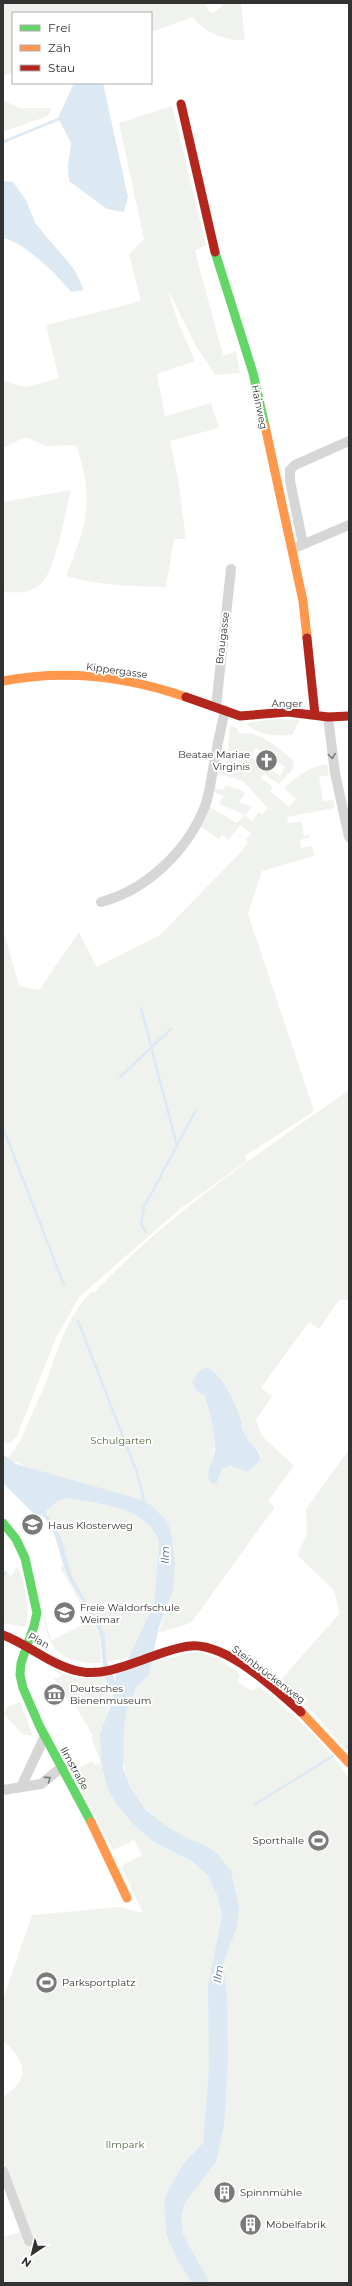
<svg xmlns="http://www.w3.org/2000/svg" width="352" height="2286" viewBox="0 0 352 2286" font-family="Montserrat,sans-serif">
<style>
.green{fill:#f0f3ed;fill-rule:evenodd}
.water{fill:#dde9f2;fill-rule:evenodd}
.lines{fill:none;stroke-linecap:round;stroke-linejoin:round}
.stream{stroke:#dde9f2;stroke-width:2.5}
.street{stroke:#d6d6d6;stroke-width:10}
.fast{stroke:#63d668;stroke-width:9}
.slow{stroke:#ff974d;stroke-width:9}
.jam{stroke:#b3261e;stroke-width:9}
.oneway{stroke:#7c7c7c}
.labels{text-anchor:middle;stroke-width:4;stroke-linejoin:round;paint-order:stroke}
.street-label{font-size:10px;fill:#323232;stroke:#fff}
.poi-label{font-size:10px;fill:#323232;stroke:#fff;text-anchor:start}
.park-label{font-size:10px;fill:#526c41;stroke:#fff}
.water-label{font-size:11px;font-style:italic;fill:#436e91;stroke:#fff}
</style>
<rect width="100%" height="100%" fill="#fff"/>
<path class="green" d="M3,3H205L210,12L213,13L220,8L223,3H241L245,40C227,42 203,32 193,17L151,32V13H13V71L3,77Z
M3,100L19,108H51L48,116L3,132Z
M172,106L206,245L195,251L223,356L236,351L240,373L215,375L196,346L168,290L178,322L195,361L157,374L165,416L211,403L219,428L170,441L179,483L186,539H174L166,587C132,586 99,586 66,576C87,524 95,500 76,445L46,446L25,437L3,448V381L26,387L59,378L46,325L141,301L129,254L144,239L119,123Z
M71,490C66,510 55,572 41,584C31,593 16,594 3,591V502Z
M274,719L300,720L292,735C274,736 259,736 246,723Z
M230,726L237,728L239,734C258,728 280,750 294,761L293,769L279,784L264,774L261,778L273,787L270,791L289,807L296,799L284,788C297,776 310,766 327,764L329,775L319,777L323,801L333,800L335,808L287,817L288,823L302,822L304,836L310,835V837L300,840L301,848L312,846L315,856L262,871L248,914L314,1111L245,1156L247,1161L180,1209L79,1297L56,1338L17,1436L11,1442L6,1444L3,1439V929L19,986L39,990L79,932L97,967L160,935L239,854L248,842L246,840L251,833L240,825L229,840L222,835L219,839L201,827L210,807L237,823L245,815L219,804L223,796L212,791L213,788L224,790L225,785L241,790L245,794L239,802L252,807L245,815L252,821L259,812L262,815L268,808L243,781L216,773L219,761L227,762ZM256,748L285,767L280,776L251,757Z
M349,1090V1300H339L319,1329L309,1322L261,1388L272,1396L256,1420L262,1436L294,1466L268,1501L275,1507L191,1623L158,1633L173,1591L167,1521L7,1459C19,1446 24,1432 31,1416C37,1402 45,1387 50,1371C61,1340 68,1316 92,1291L94,1293C168,1213 261,1152 349,1090ZM223,1382L241,1421L245,1437L260,1453L261,1460L248,1472C237,1470 233,1464 222,1469L219,1477L211,1463C218,1450 212,1404 201,1392Z
M349,1449V1753L312,1711L278,1683L340,1613L334,1590L297,1555L307,1533L306,1509Z
M67,1498C98,1504 150,1507 159,1543L154,1604L129,1657L107,1662L105,1634L72,1576L61,1536L45,1512L58,1501Z
M63,1565L67,1576L100,1635L101,1663C83,1665 59,1659 50,1641C45,1630 44,1616 41,1604L51,1641L90,1621L60,1567Z
M18,1566C23,1579 33,1617 24,1627L3,1623V1570L11,1576Z
M200,1652L219,1659L240,1674L238,1682L252,1691L258,1686C293,1713 324,1741 349,1778V2283H3V2237L29,2230L3,2160V2097C31,2078 27,2062 3,2041V1999L32,1915L119,1907L143,1913L121,1866L142,1855L134,1840L113,1850L72,1771L92,1761L95,1765L101,1762L91,1737L93,1736L75,1705L72,1707L53,1677L58,1679L61,1675L53,1669C74,1678 83,1681 105,1675L108,1687L114,1695L107,1712V1787L116,1804L133,1824L154,1842L193,1862L207,1875L217,1895L222,1916L209,1984L237,1927L205,1845C143,1824 108,1778 127,1712C129,1704 132,1695 136,1689C139,1684 146,1680 148,1675C149,1671 149,1667 150,1663L189,1653Z
M20,1702L33,1736L22,1734L4,1714L7,1707Z"/>
<path class="water" d="M74,83H103L128,197L124,212L107,209L69,181L68,167L71,143L58,118Z
M3,181L13,182L26,200L35,223L74,269L84,290L71,292C58,275 24,242 3,238Z
M206,1367C224,1375 235,1403 241,1420C242,1425 242,1430 245,1435C250,1445 259,1448 261,1460L248,1472L230,1466L222,1469L216,1484L211,1483C203,1471 214,1462 215,1450C215,1435 210,1409 204,1395L197,1391L192,1382L197,1374Z
M3,1454L16,1464L139,1499L151,1505L167,1521L171,1532L175,1561L173,1591L159,1627L148,1676L136,1688L127,1711L124,1726L123,1768L131,1788L145,1809L166,1826L189,1839L205,1845L218,1854L231,1871L239,1907L237,1927L223,1963L227,1997L228,2061L224,2126L216,2162L184,2204L181,2218L183,2235L210,2283H192L177,2259L167,2236L164,2203L167,2192L184,2163L203,2143L209,2068L208,1985L222,1916L217,1895L207,1875L193,1862L154,1842L133,1824L116,1804L107,1787L101,1762L100,1735L114,1695C101,1677 103,1657 100,1636C97,1623 75,1592 68,1577C58,1556 59,1533 42,1515L38,1518L3,1483ZM67,1498C98,1504 150,1507 159,1543L154,1604L127,1661L115,1676L116,1682L107,1662L105,1634L72,1576L61,1536L45,1512L58,1501Z"/>
<g class="lines">
<path class="stream" d="M3,142L61,118
M141,1008L177,1146
M120,1077L171,1029
M3,1128L64,1285
M146,1232L141,1224L144,1207L196,1110
M78,1321L136,1470L145,1504
M3,1577L6,1572
M347,1746H349
M254,1805L333,1756"/>
<path class="street" d="M303,544L290,481V470L295,465L349,441
M297,547L349,525
M216,707L231,569
M328,717L335,773L349,837
M101,902C147,890 188,850 205,806C210,793 211,778 214,764C217,746 221,728 225,710
M21,1787L45,1736
M3,1790L41,1784L62,1767
M3,2171L29,2241"/>
<path class="fast" d="M215,252L253,373L265,426
M3,1523L16,1539L25,1558L37,1613L34,1626L21,1663L20,1675L23,1688L40,1727L91,1822"/>
<path class="slow" d="M265,426L303,601L307,638
M3,681C65,669 126,676 186,697
M301,1712L349,1763
M91,1822L127,1898"/>
<path class="jam" d="M181,104L215,252
M307,638L315,715
M186,697L240,716L288,712L328,717L349,716
M3,1635C30,1645 54,1668 83,1672C103,1675 125,1666 145,1659C159,1654 176,1647 191,1646C226,1643 276,1689 301,1712"/>
</g>
<defs><path id="oneway-chevron" d="M-2-3.5L2.5 0L-2 3.5" fill="none" stroke-width="1.6" stroke-linecap="round" stroke-linejoin="round"/></defs>
<g class="oneway">
<use href="#oneway-chevron" transform="translate(332 756) rotate(82)"/>
<use href="#oneway-chevron" transform="translate(48 1779) rotate(-36)"/>
</g>
<defs>
<symbol id="church-disc" viewBox="-11 -11 22 22"><circle r="9.5" fill="#7a7a7a" stroke="#fff"/><path d="M-1.2-6h2.4v3.5h3.3v2.4h-3.3V6h-2.4V-.1h-3.3v-2.4h3.3Z" fill="#fff"/></symbol>
<symbol id="school-disc" viewBox="-11 -11 22 22"><circle r="9.5" fill="#7a7a7a" stroke="#fff"/><path d="M0-5L7-2L0 1L-7-2ZM-4 1L0 2.5L4 1V4Q0 6-4 4Z" fill="#fff"/></symbol>
<symbol id="museum-disc" viewBox="-11 -11 22 22"><circle r="9.5" fill="#7a7a7a" stroke="#fff"/><path d="M0-6L6-3V-2H-6V-3ZM-5-1h2V3h-2ZM-1-1h2V3h-2ZM3-1h2V3H3ZM-6 4H6V6H-6Z" fill="#fff"/></symbol>
<symbol id="stadium-disc" viewBox="-11 -11 22 22"><circle r="9.5" fill="#7a7a7a" stroke="#fff"/><path d="M0-5a6.5 5 0 1 0 0 10a6.5 5 0 1 0 0-10ZM-3.5-1.8h7v3.6h-7Z" fill="#fff"/></symbol>
<symbol id="building-disc" viewBox="-11 -11 22 22"><circle r="9.5" fill="#7a7a7a" stroke="#fff"/><path d="M-4-6H4V6H1V3H-1V6H-4ZM-2.5-4.3h1.7v1.8h-1.7ZM.8-4.3h1.7v1.8H.8ZM-2.5-1h1.7V.8h-1.7ZM.8-1h1.7V.8H.8Z" fill="#fff"/></symbol>
</defs>
<g fill-rule="evenodd">
<use href="#church-disc" x="254" y="748" width="25" height="25"/>
<use href="#school-disc" x="20" y="1512" width="25" height="25"/>
<use href="#school-disc" x="52" y="1600" width="25" height="25"/>
<use href="#museum-disc" x="42" y="1682" width="25" height="25"/>
<use href="#stadium-disc" x="306" y="1828" width="25" height="25"/>
<use href="#stadium-disc" x="34" y="1970" width="25" height="25"/>
<use href="#building-disc" x="212" y="2180" width="25" height="25"/>
<use href="#building-disc" x="238" y="2212" width="25" height="25"/>
</g>
<g class="labels">
<g class="street-label">
<text transform="translate(260 407) rotate(78)" y="4">Hainweg</text>
<text transform="translate(222 638) rotate(-83)" y="4">Braugasse</text>
<text transform="translate(117 670) rotate(8)" y="4">Kippergasse</text>
<text x="287" y="707">Anger</text>
<text transform="translate(39 1640) rotate(29)" y="4">Plan</text>
<text transform="translate(269 1674) rotate(37)" y="4">Steinbrückenweg</text>
<text transform="translate(75 1768) rotate(61)" y="4">Ilmstraße</text>
</g>
<g class="poi-label">
<text x="250" y="758" text-anchor="end">Beatae Mariae<tspan x="250" dy="12">Virginis</tspan></text>
<text x="48" y="1529">Haus Klosterweg</text>
<text x="80" y="1611">Freie Waldorfschule<tspan x="80" dy="12">Weimar</tspan></text>
<text x="70" y="1692">Deutsches<tspan x="70" dy="12">Bienenmuseum</tspan></text>
<text x="304" y="1844" text-anchor="end">Sporthalle</text>
<text x="62" y="1986">Parksportplatz</text>
<text x="240" y="2196">Spinnmühle</text>
<text x="266" y="2228">Möbelfabrik</text>
</g>
<g class="park-label">
<text x="121" y="1444">Schulgarten</text>
<text x="125" y="2148">Ilmpark</text>
</g>
<g class="water-label">
<text transform="translate(165 1555) rotate(-89)" y="4">Ilm</text>
<text transform="translate(218 1974) rotate(-83)" y="4">Ilm</text>
</g>
</g>
<rect width="352" height="2286" fill="none" stroke="#323232" stroke-width="8"/>
<rect x="12" y="12" width="140" height="72" fill="#ffffff" stroke="#adadad"/>
<rect x="20" y="25" width="20" height="6" fill="#63d668" stroke="#adadad"/>
<text x="48" y="32" font-size="12" fill="#323232">Frei</text>
<rect x="20" y="45" width="20" height="6" fill="#ff974d" stroke="#adadad"/>
<text x="48" y="52" font-size="12" fill="#323232">Zäh</text>
<rect x="20" y="65" width="20" height="6" fill="#b3261e" stroke="#adadad"/>
<text x="48" y="72" font-size="12" fill="#323232">Stau</text>
<g transform="translate(32 2254) rotate(215)" stroke="#ffffff" stroke-width="3" paint-order="stroke">
<path d="M0-3L7 15L0 10L-7 15Z" fill="#323232"/>
<text y="-6" font-size="11" font-weight="bold" text-anchor="middle" fill="#323232">N</text>
</g>
</svg>
